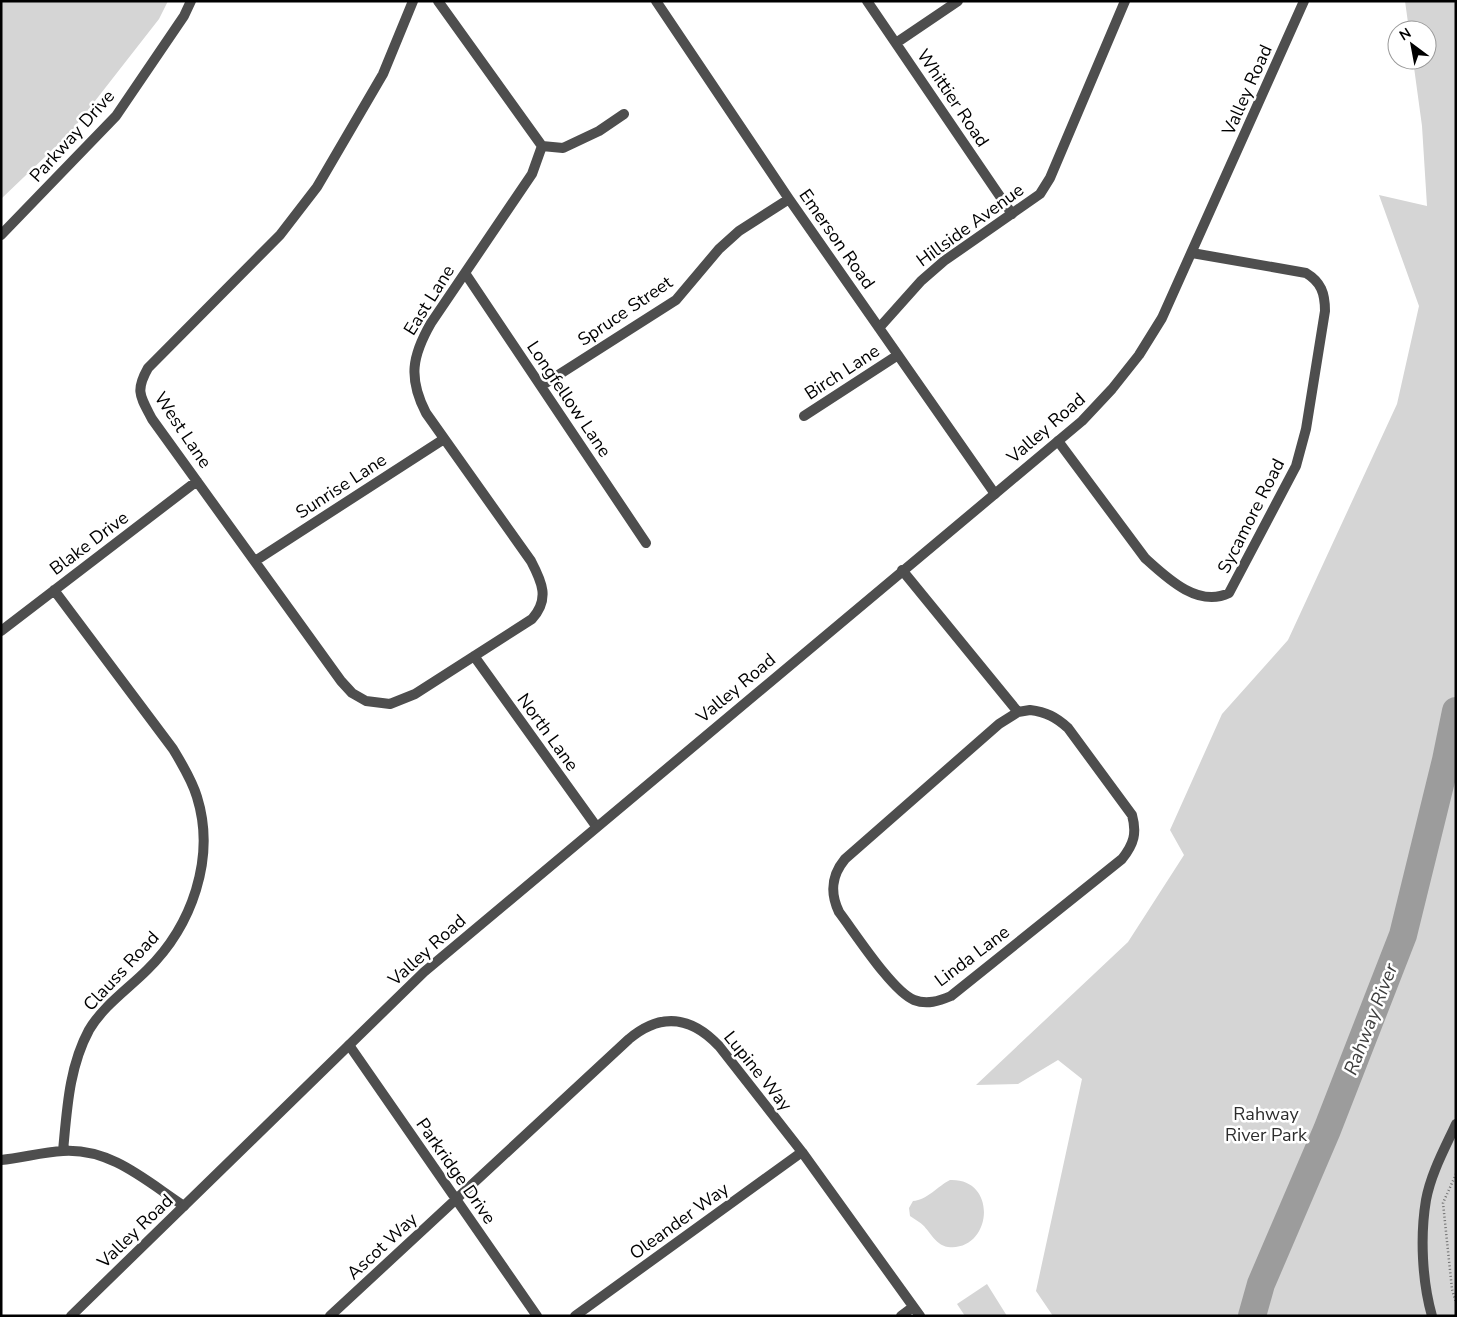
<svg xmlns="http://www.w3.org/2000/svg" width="1457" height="1317" viewBox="0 0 1457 1317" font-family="'Nunito Sans',sans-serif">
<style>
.green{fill:#d5d5d5}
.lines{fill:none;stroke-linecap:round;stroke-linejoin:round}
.river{stroke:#9c9c9c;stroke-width:28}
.path{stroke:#707070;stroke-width:2.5;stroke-dasharray:1 2.5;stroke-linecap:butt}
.minor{stroke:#4e4e4e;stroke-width:10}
.tertiary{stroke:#4e4e4e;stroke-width:10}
.labels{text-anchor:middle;stroke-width:5;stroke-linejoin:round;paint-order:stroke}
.street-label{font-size:18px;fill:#000;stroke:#fff}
.park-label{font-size:18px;fill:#2c2c2c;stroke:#fff}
.water-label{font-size:19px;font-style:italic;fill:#3d3d3d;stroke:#fff}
</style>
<rect width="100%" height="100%" fill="#fff"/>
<path class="green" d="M1,1H168L159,19L70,133L1,199Z
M1405,1H1456V1316H1053L1036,1291L1082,1079L1058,1060L1018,1084L976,1085L1128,942L1184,855L1170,830L1222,714L1288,640L1397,404L1419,306L1379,195L1427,206L1422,126L1413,60H1427V30H1409Z
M950,1180C999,1178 992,1252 948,1247C934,1245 929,1228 919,1222C916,1220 913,1218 910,1216L909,1208L913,1201C927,1200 938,1186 950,1180Z
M987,1284L1007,1316H965L957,1304Z"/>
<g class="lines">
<path class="river" d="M1252,1316L1261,1284L1327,1130L1403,935L1446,760L1456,711"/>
<path class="path" d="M1456,1174L1443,1203L1452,1289L1456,1303"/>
<path class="minor" d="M413,1L383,74L317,187L280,235L148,368C135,391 140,396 152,419L341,681L352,693L366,701L390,704L415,694L532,619C550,599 542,582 531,561L426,413C408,378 412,356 431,323L532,174L542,146
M438,1L542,146
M656,1L789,199L995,494
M867,1L1012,214
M896,43L958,1
M542,146L563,148L599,131L624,114
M1,235L116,116L184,16L191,1
M465,273L646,543
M879,328L921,281L944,261L1040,194L1050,178L1125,1
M541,386L676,300L719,249L739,231L789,199
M804,416L898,355
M1058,441L1145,558C1167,578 1198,608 1229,593L1296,466L1306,429L1325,311C1325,293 1321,282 1306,273L1192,253
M255,561L444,439
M902,570L1018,712
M54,590L173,749C182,764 192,780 197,797C216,858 192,926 147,970C128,989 103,1006 89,1030C69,1067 67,1109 63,1151
M1,631L197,481
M474,656L596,826
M1030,710C1046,712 1056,717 1068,728L1132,815C1137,833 1134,844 1122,859L951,996C939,1001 927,1005 914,1000C892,991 855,933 839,912C830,893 831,876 845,859L999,724L1018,712Z
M349,1045L537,1316
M1,1160C22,1158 42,1152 63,1151C111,1148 146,1181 184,1206
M330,1316L629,1039C661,1012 691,1016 719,1046L802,1152L920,1316
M575,1316L802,1152
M901,1316L913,1307
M1432,1316C1422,1281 1420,1236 1426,1200C1431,1173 1445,1148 1456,1124"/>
<path class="tertiary" d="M71,1316L424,972L1082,421L1112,389L1139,355L1162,318L1304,1"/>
</g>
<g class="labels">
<g class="street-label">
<text transform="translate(1247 90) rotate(-66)" y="6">Valley Road</text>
<text transform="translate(953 98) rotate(56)" y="6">Whittier Road</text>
<text transform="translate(72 136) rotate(-48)" y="6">Parkway Drive</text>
<text transform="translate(970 225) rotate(-36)" y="6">Hillside Avenue</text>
<text transform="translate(837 239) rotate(55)" y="6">Emerson Road</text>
<text transform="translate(429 300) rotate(-58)" y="6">East Lane</text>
<text transform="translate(625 311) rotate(-34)" y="6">Spruce Street</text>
<text transform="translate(842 372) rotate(-33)" y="6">Birch Lane</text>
<text transform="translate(569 399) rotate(56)" y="6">Longfellow Lane</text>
<text transform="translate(1046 428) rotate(-41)" y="6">Valley Road</text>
<text transform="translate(183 430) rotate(56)" y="6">West Lane</text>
<text transform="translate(341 486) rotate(-33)" y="6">Sunrise Lane</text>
<text transform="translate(1251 516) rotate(-63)" y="6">Sycamore Road</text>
<text transform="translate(89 543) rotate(-37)" y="6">Blake Drive</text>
<text transform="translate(736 688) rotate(-40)" y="6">Valley Road</text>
<text transform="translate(548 732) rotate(54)" y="6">North Lane</text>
<text transform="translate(427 950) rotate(-42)" y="6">Valley Road</text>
<text transform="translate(972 956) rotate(-37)" y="6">Linda Lane</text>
<text transform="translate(121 971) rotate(-47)" y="6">Clauss Road</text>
<text transform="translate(758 1071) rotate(51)" y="6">Lupine Way</text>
<text transform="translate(456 1171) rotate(55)" y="6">Parkridge Drive</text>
<text transform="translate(679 1221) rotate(-36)" y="6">Oleander Way</text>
<text transform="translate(135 1231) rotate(-44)" y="6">Valley Road</text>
<text transform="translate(382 1246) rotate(-43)" y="6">Ascot Way</text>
</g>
<g class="park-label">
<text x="1266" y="1120">Rahway<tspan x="1266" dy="21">River Park</tspan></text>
</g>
<g class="water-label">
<text transform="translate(1370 1019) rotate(-69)" y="7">Rahway River</text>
</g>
</g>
<rect width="1457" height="1317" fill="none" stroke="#000000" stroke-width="5"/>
<g transform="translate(1412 45) rotate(328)"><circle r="24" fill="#ffffff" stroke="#999999"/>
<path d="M0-4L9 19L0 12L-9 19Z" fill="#000000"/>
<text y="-8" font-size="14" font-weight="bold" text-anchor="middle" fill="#000000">N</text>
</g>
</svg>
